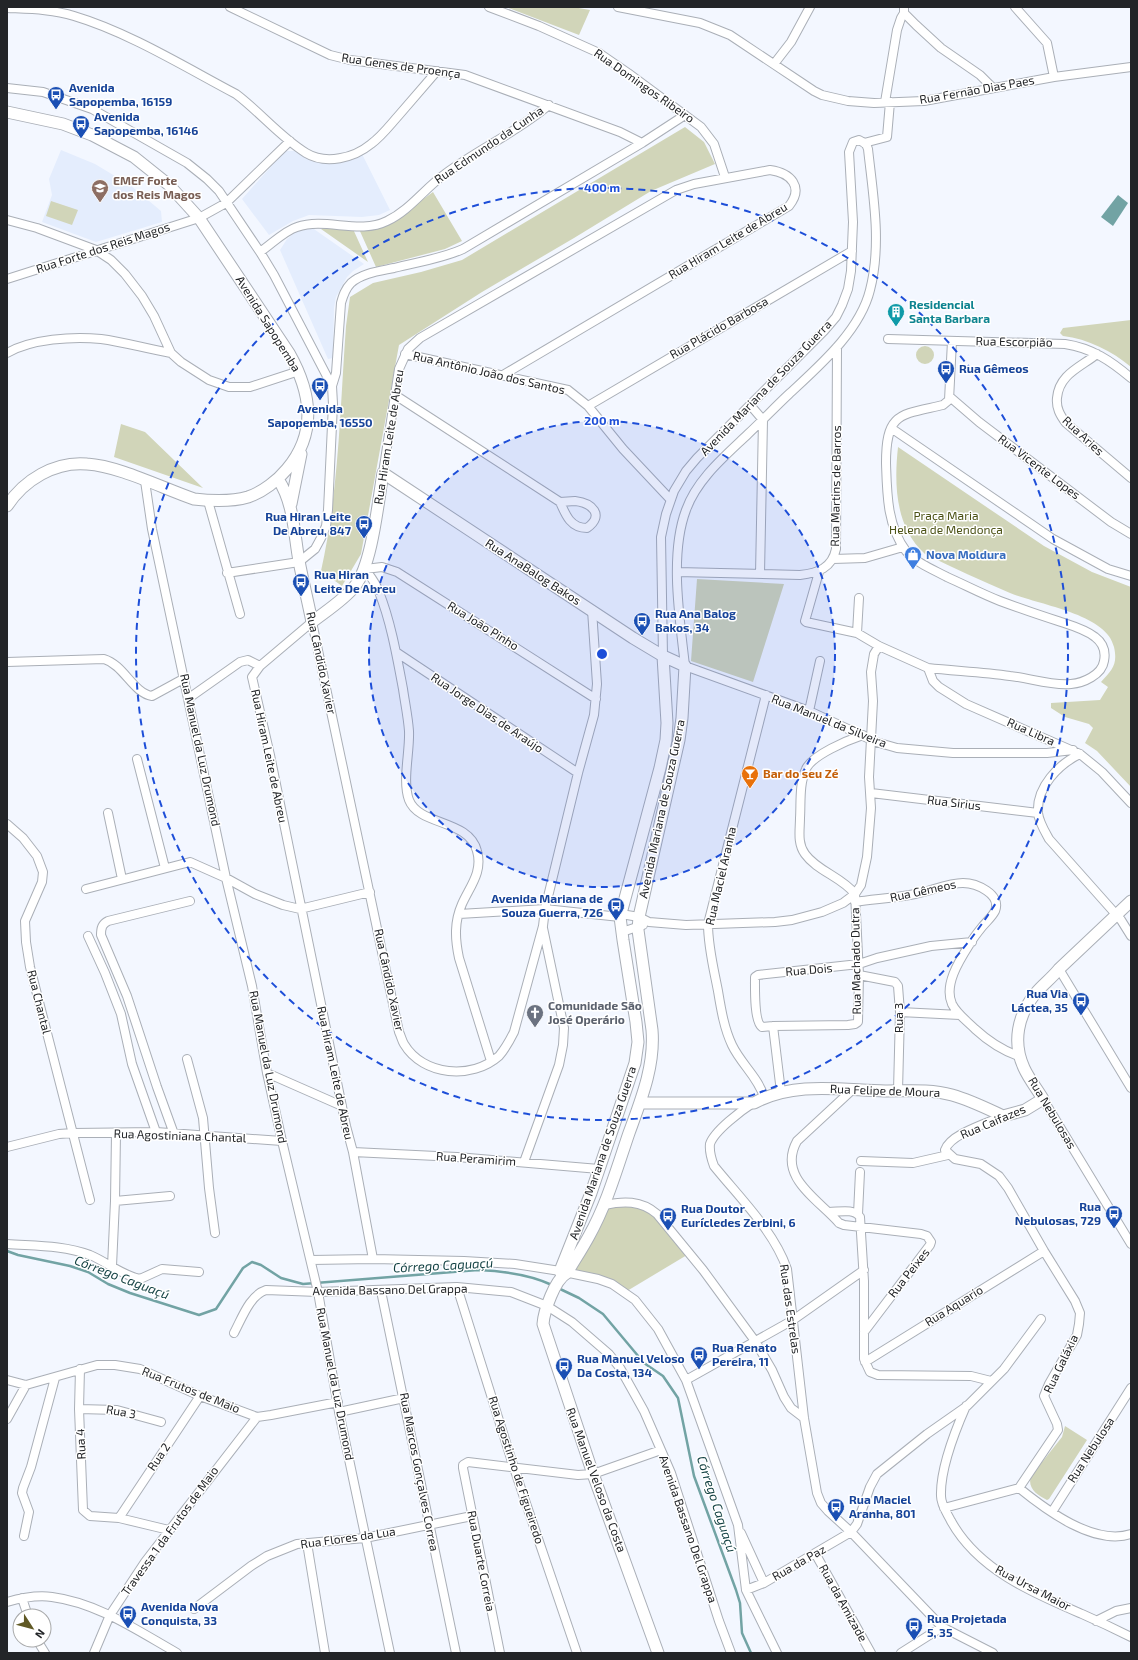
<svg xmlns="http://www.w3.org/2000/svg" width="1138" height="1660" viewBox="0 0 1138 1660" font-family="'Exo 2',sans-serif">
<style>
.built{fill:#e4edfd}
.green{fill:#d1d5b9}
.water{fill:#72a3a4}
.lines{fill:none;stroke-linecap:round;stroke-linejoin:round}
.stream{stroke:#72a3a4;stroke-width:2.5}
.street-casing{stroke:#aaafb7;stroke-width:10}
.secondary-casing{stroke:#aaafb7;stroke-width:13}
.street{stroke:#fff;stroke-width:8}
.secondary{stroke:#fff;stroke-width:11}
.ring{fill:none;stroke:#1d4ed8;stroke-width:2;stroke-dasharray:7 5}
.labels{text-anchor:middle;stroke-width:3;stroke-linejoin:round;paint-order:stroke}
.street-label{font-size:12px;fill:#232528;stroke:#fff}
.transit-label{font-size:12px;font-weight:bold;fill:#164399;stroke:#fff;text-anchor:start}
.education-label{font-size:12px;font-weight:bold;fill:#785e54;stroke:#fff;text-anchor:start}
.culture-label{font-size:12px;font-weight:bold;fill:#0d838f;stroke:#fff;text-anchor:start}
.park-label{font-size:12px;fill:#4c5215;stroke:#fff}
.shop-label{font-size:12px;font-weight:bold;fill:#366cbe;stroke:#fff;text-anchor:start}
.food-label{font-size:12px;font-weight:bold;fill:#c56008;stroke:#fff;text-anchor:start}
.worship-label{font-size:12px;font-weight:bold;fill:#5b616d;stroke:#fff;text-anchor:start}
.water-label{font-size:13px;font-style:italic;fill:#103f41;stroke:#fff}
.centre{fill:#1d4ed8;stroke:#fff;stroke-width:2}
.ring-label{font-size:12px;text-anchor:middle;font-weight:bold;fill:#1d4ed8;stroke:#fff;stroke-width:3;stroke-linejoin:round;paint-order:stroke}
</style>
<rect width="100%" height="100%" fill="#f3f7ff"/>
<path class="built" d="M61,150L95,164L130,185L161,211L162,222L96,242L42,222L52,195L49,179Z
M285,151H294L313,160L362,154L390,210L379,215L362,217L309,215L293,221L269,235L242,199Z
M311,227L364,264L353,271L347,277L336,297L334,308L333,357V358L328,359L280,250L287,239L293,234L301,229Z"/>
<path class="green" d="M506,7H573L590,10L579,35Z
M685,127L704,142L715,164L651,191L574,238L482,292L399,345L361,554L342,586L321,571C339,491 340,408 346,326L350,297L373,283L421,272L462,260Z
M433,192L462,241L445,249L376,267L359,229L393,221Z
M51,201L78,210L72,225L46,216Z
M328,228L353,229L368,262L321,229Z
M1131,320V367C1112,351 1088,339 1063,336L1060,333L1063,328Z
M916 355a9 9 0 1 1 18 0a9 9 0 1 1-18 0Z
M121,424L145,432L203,488L114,457Z
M898,447L1044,546L1092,572L1131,587V787L1097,751L1085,743L1093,728L1089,724L1065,717L1051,708V703L1100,700L1108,687L1101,682C1112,670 1118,665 1114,647C1107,614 1039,605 1010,593C982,581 953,568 925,554C895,527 894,484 898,447Z
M697,579L784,584L753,682L691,661Z
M620,1204L645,1207L658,1217L687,1255L627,1291L569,1272L606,1206Z
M1065,1426L1087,1440L1049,1499L1047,1500C1037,1495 1027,1488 1031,1476L1062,1437Z"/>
<path class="water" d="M1118,195L1128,203L1113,226L1101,217Z"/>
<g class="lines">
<path class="stream" d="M7,1251L18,1255L70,1266L88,1272L108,1284L130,1293L199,1315L216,1309L243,1268L252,1262L261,1265L281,1278L303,1284L478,1270C503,1271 529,1274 552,1285
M558,1288L579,1298L603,1314L644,1363L663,1376L678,1398L694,1476L736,1590L740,1603L742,1633L751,1653"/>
<defs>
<path id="street" d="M230,7L330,55L350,60L465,75L620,132L642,143
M489,7L539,26L599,53L628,73L701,127L714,144L725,177
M618,7L700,23L730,35L814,91L822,95L848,101L874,103L924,101L1054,77L1131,67
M904,7V13L916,25L941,48L980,75L992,87
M1015,7L1047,43L1054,77
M7,8C29,9 52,9 74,16C128,32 185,67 236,94C260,112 280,137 306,153C326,165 354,158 371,144C382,136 390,125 399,115C411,101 424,86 437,71
M774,64L791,42L810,7
M7,88L43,92L92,109L187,163L207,179L219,191L260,252L274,275L332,386L333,404L328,510L326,526L321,538L315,549L299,562L227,573
M885,102L897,30L901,18L904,13
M864,143L887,137L890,102
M7,220L37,228L96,250L111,260L125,274L142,296L154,316L171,353L181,362L209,380L229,387H250L299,371
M260,252C272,244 284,231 297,227C326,217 359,235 387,221C410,210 425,188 445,174C479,149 517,132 549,105
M7,279L199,218L226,203L290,141
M888,339L1065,344C1092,348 1111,361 1131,378
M7,353C31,339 73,336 101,339C124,342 147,349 171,353
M405,354L568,390L588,406L623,449L670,499
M1097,354C1081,367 1059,374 1057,398C1056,408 1060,415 1066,423L1131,478
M332,386L336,373L341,303C343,296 345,289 351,283C362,273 380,271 394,268C417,262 441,259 463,249L642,143L685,115
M395,395L560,502
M950,397L979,422L1111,522L1131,534
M588,406L852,251
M751,406L763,420L760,574
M891,428L1053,539L1108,569L1131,576
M383,473L399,369L408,349L420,338L676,190L694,184L770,170C791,173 804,187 789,206L503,375
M145,481L152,529L226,878L252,986L267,1073L282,1141L318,1292L339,1412L390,1653
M208,501L240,614
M575,501C592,503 605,515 587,528C571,528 566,516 560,502Z
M833,559L865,558L903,547
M677,572L800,575C818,573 832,568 836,549L837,347
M819,572L805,621L806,622L857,633L879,646L928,668C955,671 983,672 1010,676C1030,678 1051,686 1071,684C1083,683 1102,675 1104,661C1106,651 1103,643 1095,637C1085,629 1070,625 1058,621C1039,615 1019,608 1000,601C982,594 965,585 947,577C934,570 916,563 906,551C887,526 887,493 886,463C886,412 900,415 943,405L949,400L952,341
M857,633L859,598
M396,652L578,773
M663,656L661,537L666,514L674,491L686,471L697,458L824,331L836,317L842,305L848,289L851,271L853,222L849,152L853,142L859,140L866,144L868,149C873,195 882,244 870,290C860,331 819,366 789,394C775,407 762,421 748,434C725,456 697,479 686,510C669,555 680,620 685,666L809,711L876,742L897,748L953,753H1047L1073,750
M7,662L104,659C124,665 133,693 152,696L185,678
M928,668L933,681L939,687L966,704L1080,754L1102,772L1131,803
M189,698L240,662L248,660L260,666
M809,711L820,661
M1080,754C1059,764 1036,787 1038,813C1039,822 1044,830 1049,839L1121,920L1131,936
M137,759L165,868
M871,793L1038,813
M108,813L122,879
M7,824L23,838L37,856L43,872L42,882L25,921L26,942L30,967L90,1200
M86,889L190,862L226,878L255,894L283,905L300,909L370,892
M855,902C875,899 895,898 915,894C931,891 948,883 963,883C976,883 1002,894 995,911C992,917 986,922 982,927C978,932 974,937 971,942C961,958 943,984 952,1004C957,1014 967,1021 975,1029C988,1041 1003,1051 1021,1057
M459,914L545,909L620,917
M621,914L639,917L649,922L686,925L775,922L792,920L822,912L843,903L855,894L861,885L867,857L871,808L869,777L873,701L871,672L874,654L879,646
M622,932L643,925
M88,936L105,973L121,1014L132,1064L156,1132
M1059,969L1131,1088
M859,975L895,982L898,986L900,1012L898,1091
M900,1012L960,1015
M773,1026L762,1027C754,1022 755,987 755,977L758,975L859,964L877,958L931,946L972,942
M187,1059L203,1118L209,1188L215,1233
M491,1061L459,958C455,939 454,922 462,904C470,886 483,872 477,851C469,819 419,826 409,800C402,781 410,752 409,731C408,717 405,703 403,689C397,657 391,622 379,592C376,583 370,576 365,569L382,567L397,572L596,699
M267,1073L342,1106
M852,1090L797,1141C777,1177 818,1199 839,1223L844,1225L921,1234L927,1236L931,1242L930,1245L864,1332V1359L870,1372L878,1375L971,1376L991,1381
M781,1092L773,1026L848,1025L855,1024L858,1022L859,975L855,894C842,877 817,871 805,854C797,843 800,830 800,818C801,803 799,784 806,769C812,755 848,740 863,735
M764,1097C758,1077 741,1064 732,1045C724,1028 721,1009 718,991C714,970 708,947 708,924L766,695
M1043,1099L1131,1244
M753,1103C742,1110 714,1131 710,1144C709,1152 711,1158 714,1166C739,1197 774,1231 787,1269L804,1418L817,1493L821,1503L828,1511L851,1532L942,1627L993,1653
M1003,1116C988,1123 950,1134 945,1150L955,1159L981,1164L999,1176L1008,1188L1044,1251L1075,1301L1080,1313L1079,1324L1077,1335L1049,1384L1044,1396L1057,1424L1058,1430L1019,1488C1046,1510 1094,1546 1131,1534
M174,1134L157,1087L127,996L101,935C101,928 102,924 108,921L190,901
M7,1147L59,1134L73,1133L156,1132L282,1141
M353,1152L457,1157L599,1169
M861,1161L913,1163L948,1155
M524,1162L559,1065L563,1045L564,1028L543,928
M115,1201L170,1196
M604,1205C623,1201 641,1200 657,1214L703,1270L755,1341L772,1370L784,1397L791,1408L804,1418
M829,1212C839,1212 854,1208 860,1217L864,1281V1331
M858,1214L860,1172
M7,1244C35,1246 63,1245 90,1255C107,1262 121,1275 140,1279L162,1269L199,1272
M373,1259L353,1152L346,1126L270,755L252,677L260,666L312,622L399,1032C401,1036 402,1041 404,1044C423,1076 472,1080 499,1056C505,1049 510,1040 514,1032L543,926L545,909L578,773L594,715L597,684L592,610
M311,1260L373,1259L464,1261L515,1264L560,1271L598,1279L612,1284L635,1300L658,1329L686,1380L738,1525L746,1590L777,1653
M112,1266L115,1201L116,1133
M457,1287L514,1468L577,1653
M381,1291C407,1411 430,1532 456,1653
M234,1333C242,1318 250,1295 266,1290L318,1292L457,1287L511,1292L547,1306L572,1322L609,1354L620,1368L644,1411L671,1473L719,1621L731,1653
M865,1362L1044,1251
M80,1369L79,1409L83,1510L90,1516L119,1518L169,1530
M7,1380L26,1385L97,1365H115L140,1369L200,1396L257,1417L271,1415L338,1402
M686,1380L793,1320L864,1270
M966,1406C955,1431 940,1468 941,1496C941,1505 947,1513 951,1521C978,1570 1033,1593 1082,1614C1098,1621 1115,1629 1131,1637
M79,1409L117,1410L161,1422
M339,1412L404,1398
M7,1419L26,1385
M944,1508L1019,1488
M1052,1512L1131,1388
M119,1518L200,1396
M741,1533L764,1583
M24,1536L29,1512L22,1493L23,1488L31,1467L55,1378
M307,1543L325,1653
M815,1553L871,1653
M746,1590L764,1583L851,1532L857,1524L870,1487L877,1474L927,1434L967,1406L1004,1369L1041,1319
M22,1598L28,1616
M7,1602C21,1598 38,1595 52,1597C98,1603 138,1631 177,1653
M194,1609L251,1566L267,1556L297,1544L365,1538L472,1516
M1096,1621L1116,1611L1131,1608
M37,1640L45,1653
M94,1653L110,1615L145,1562L257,1417
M500,1653L463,1468V1465L468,1462L578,1475L593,1474L661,1450
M901,1653L942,1627"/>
<path id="secondary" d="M7,112L63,124L92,135L134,157L169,185L199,218L289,353C311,392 318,432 287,469C278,480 263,492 248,497C231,502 211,501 194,499C162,488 119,466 87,464C55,461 24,480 7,506
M278,479C294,503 294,534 299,561C303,582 308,602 312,622C326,611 344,600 355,586C372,565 378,502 383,473L633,638L663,656L685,666L682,718L679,740L639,917L638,930L652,1030C655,1066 641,1100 629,1133C617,1168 607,1204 589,1236C582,1249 574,1261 567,1273C555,1279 544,1311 543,1324L593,1474L658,1653
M291,504L301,454
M640,1103H754C794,1081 842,1090 885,1091C908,1091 930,1089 952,1095C970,1100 986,1108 1003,1116L1025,1110L1043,1099C1037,1089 1029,1079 1024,1068C1012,1042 1018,1015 1035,994C1042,985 1051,979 1059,969L1131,901
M562,1275L560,1271L591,1193L635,1063L638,1042L636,1022L623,940L620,917L660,768L666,740L667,723L663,656"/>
</defs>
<use href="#street" class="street-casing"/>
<use href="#secondary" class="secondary-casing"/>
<use href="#street" class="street"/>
<use href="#secondary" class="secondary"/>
</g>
<circle cx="602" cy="654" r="233" fill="#1d4ed8" fill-opacity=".12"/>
<g class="ring">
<circle cx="602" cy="654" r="233"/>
<circle cx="602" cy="654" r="466"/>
</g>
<defs>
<symbol id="bus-pin" viewBox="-11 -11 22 30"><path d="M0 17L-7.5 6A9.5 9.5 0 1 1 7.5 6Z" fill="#1a4fb4" stroke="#fff"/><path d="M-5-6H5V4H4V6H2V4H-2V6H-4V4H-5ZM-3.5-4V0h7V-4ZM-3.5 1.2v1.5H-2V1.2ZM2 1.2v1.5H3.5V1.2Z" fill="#fff"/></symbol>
<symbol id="school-pin" viewBox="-11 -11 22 30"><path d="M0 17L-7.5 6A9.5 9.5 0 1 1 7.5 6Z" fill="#8d6e63" stroke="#fff"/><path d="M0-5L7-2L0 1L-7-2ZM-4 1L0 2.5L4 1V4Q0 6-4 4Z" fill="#fff"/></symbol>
<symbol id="building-pin" viewBox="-11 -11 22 30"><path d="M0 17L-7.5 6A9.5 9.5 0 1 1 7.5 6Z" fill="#0f9aa8" stroke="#fff"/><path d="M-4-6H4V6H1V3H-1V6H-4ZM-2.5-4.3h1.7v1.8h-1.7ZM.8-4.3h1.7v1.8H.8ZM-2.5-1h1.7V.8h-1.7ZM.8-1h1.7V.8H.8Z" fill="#fff"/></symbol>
<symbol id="shop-pin" viewBox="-11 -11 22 30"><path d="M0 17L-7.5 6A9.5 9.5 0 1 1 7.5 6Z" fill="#3f7fe0" stroke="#fff"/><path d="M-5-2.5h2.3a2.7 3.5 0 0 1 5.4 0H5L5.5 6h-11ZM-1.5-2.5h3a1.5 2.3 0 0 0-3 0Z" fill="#fff"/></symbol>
<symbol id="bar-pin" viewBox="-11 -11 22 30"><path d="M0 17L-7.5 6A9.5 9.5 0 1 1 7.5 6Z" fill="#e8710a" stroke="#fff"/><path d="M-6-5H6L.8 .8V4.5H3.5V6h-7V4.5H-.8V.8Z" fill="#fff"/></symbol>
<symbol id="church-pin" viewBox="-11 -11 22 30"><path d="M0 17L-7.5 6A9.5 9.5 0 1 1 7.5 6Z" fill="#6b7280" stroke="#fff"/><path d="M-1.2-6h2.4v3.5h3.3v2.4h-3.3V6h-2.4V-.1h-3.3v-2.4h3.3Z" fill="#fff"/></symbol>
</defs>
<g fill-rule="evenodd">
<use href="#bus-pin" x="46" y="85" width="20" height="27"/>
<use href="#bus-pin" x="71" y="114" width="20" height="27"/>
<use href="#school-pin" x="90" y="178" width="20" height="27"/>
<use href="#building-pin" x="886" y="302" width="20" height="27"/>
<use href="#bus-pin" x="936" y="359" width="20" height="27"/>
<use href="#bus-pin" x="310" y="376" width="20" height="27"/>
<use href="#bus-pin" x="354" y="514" width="20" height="27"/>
<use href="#shop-pin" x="903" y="545" width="20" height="27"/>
<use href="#bus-pin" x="291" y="572" width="20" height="27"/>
<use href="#bus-pin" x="632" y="611" width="20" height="27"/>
<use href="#bar-pin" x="740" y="764" width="20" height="27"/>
<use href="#bus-pin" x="606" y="896" width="20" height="27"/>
<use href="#bus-pin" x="1071" y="991" width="20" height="27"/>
<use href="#church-pin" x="525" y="1003" width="20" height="27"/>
<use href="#bus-pin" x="1104" y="1204" width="20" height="27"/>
<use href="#bus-pin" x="658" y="1206" width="20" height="27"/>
<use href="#bus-pin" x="689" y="1345" width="20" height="27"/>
<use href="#bus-pin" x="554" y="1356" width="20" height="27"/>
<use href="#bus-pin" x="826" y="1497" width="20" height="27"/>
<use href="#bus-pin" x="118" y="1604" width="20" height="27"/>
<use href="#bus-pin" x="904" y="1616" width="20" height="27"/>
</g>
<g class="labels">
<g class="street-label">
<text transform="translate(401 66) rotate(8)" y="4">Rua Genes de Proença</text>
<text transform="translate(644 86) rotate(35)" y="4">Rua Domingos Ribeiro</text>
<text transform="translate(977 90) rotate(-10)" y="4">Rua Fernão Dias Paes</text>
<text transform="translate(489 145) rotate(-34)" y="4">Rua Edmundo da Cunha</text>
<text transform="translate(728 241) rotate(-31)" y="4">Rua Hiram Leite de Abreu</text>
<text transform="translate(103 248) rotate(-18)" y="4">Rua Forte dos Reis Magos</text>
<text transform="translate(268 324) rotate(58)" y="4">Avenida Sapopemba</text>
<text transform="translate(719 328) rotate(-30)" y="4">Rua Plácido Barbosa</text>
<text transform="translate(1014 342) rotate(1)" y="4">Rua Escorpião</text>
<text transform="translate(489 373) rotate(13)" y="4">Rua Antônio João dos Santos</text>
<text transform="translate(766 388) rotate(-46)" y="4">Avenida Mariana de Souza Guerra</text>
<text transform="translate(1083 436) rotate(43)" y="4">Rua Aries</text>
<text transform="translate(389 437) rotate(-81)" y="4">Rua Hiram Leite de Abreu</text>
<text transform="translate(1039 467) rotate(37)" y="4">Rua Vicente Lopes</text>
<text transform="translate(836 486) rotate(-89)" y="4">Rua Martins de Barros</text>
<text transform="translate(533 572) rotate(33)" y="4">Rua AnaBalog Bakos</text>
<text transform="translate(483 626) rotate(32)" y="4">Rua João Pinho</text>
<text transform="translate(321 663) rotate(78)" y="4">Rua Cândido Xavier</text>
<text transform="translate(487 713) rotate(34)" y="4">Rua Jorge Dias de Araújo</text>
<text transform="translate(829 721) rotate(22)" y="4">Rua Manuel da Silveira</text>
<text transform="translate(1031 732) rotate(24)" y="4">Rua Libra</text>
<text transform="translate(200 750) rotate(78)" y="4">Rua Manuel da Luz Drumond</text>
<text transform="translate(269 756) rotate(78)" y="4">Rua Hiram Leite de Abreu</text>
<text transform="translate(954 803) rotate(7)" y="4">Rua Sirius</text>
<text transform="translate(662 809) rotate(-78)" y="4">Avenida Mariana de Souza Guerra</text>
<text transform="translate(721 876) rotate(-77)" y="4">Rua Maciel Aranha</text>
<text transform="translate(923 891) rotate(-12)" y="4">Rua Gêmeos</text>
<text transform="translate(856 961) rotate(-91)" y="4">Rua Machado Dutra</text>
<text transform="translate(809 970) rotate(-5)" y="4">Rua Dois</text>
<text transform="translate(389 980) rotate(78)" y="4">Rua Cândido Xavier</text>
<text transform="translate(39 1002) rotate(76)" y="4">Rua Chantal</text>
<text transform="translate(899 1018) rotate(-90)" y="4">Rua 3</text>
<text transform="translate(268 1067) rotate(79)" y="4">Rua Manuel da Luz Drumond</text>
<text transform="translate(335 1073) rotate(78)" y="4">Rua Hiram Leite de Abreu</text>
<text transform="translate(885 1091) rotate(2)" y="4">Rua Felipe de Moura</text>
<text transform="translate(1052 1113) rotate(59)" y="4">Rua Nebulosas</text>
<text transform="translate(993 1122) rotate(-23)" y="4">Rua Caifazes</text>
<text transform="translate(180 1136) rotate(2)" y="4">Rua Agostiniana Chantal</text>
<text transform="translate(603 1153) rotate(-71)" y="4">Avenida Mariana de Souza Guerra</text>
<text transform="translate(476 1159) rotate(4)" y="4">Rua Peramirim</text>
<text transform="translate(909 1273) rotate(-52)" y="4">Rua Peixes</text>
<text transform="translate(390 1290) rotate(-1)" y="4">Avenida Bassano Del Grappa</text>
<text transform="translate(954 1306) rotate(-32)" y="4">Rua Aquario</text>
<text transform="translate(790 1309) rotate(82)" y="4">Rua das Estrelas</text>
<text transform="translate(1061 1364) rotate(-64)" y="4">Rua Galáxia</text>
<text transform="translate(335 1384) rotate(79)" y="4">Rua Manuel da Luz Drumond</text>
<text transform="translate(191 1390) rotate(22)" y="4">Rua Frutos de Maio</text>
<text transform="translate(121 1412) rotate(10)" y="4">Rua 3</text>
<text transform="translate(81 1444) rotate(-93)" y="4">Rua 4</text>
<text transform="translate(1091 1450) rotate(-57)" y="4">Rua Nebulosa</text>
<text transform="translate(159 1457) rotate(-56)" y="4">Rua 2</text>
<text transform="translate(516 1470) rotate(72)" y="4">Rua Agostinho de Figueiredo</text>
<text transform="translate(419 1472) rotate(79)" y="4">Rua Marcos Gonçalves Correa</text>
<text transform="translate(596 1480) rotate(70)" y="4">Rua Manuel Veloso da Costa</text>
<text transform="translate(688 1529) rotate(71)" y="4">Avenida Bassano Del Grappa</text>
<text transform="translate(170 1531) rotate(-54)" y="4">Travessa 1 da Frutos de Maio</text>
<text transform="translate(348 1538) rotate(-8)" y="4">Rua Flores da Lua</text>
<text transform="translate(481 1561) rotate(79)" y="4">Rua Duarte Correia</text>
<text transform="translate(799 1563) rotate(-30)" y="4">Rua da Paz</text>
<text transform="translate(1033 1588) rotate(28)" y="4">Rua Ursa Maior</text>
<text transform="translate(843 1603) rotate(61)" y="4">Rua da Amizade</text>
</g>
<g class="transit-label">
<text x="69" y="92">Avenida<tspan x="69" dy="14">Sapopemba, 16159</tspan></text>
<text x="94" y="121">Avenida<tspan x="94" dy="14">Sapopemba, 16146</tspan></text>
<text x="959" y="373">Rua Gêmeos</text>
<text x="320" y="413" text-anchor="middle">Avenida<tspan x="320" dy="14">Sapopemba, 16550</tspan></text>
<text x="351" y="521" text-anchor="end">Rua Hiran Leite<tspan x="351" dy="14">De Abreu, 847</tspan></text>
<text x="314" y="579">Rua Hiran<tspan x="314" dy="14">Leite De Abreu</tspan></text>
<text x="655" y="618">Rua Ana Balog<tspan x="655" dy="14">Bakos, 34</tspan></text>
<text x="603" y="903" text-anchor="end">Avenida Mariana de<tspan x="603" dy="14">Souza Guerra, 726</tspan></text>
<text x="1068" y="998" text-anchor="end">Rua Via<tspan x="1068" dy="14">Láctea, 35</tspan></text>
<text x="1101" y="1211" text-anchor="end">Rua<tspan x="1101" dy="14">Nebulosas, 729</tspan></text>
<text x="681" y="1213">Rua Doutor<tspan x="681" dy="14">Eurícledes Zerbini, 6</tspan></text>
<text x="712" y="1352">Rua Renato<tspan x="712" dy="14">Pereira, 11</tspan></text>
<text x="577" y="1363">Rua Manuel Veloso<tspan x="577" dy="14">Da Costa, 134</tspan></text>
<text x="849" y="1504">Rua Maciel<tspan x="849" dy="14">Aranha, 801</tspan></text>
<text x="141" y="1611">Avenida Nova<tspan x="141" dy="14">Conquista, 33</tspan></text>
<text x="927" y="1623">Rua Projetada<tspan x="927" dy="14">5, 35</tspan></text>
</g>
<g class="education-label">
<text x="113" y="185">EMEF Forte<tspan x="113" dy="14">dos Reis Magos</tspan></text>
</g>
<g class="culture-label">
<text x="909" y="309">Residencial<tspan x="909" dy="14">Santa Barbara</tspan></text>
</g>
<g class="park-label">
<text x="946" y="520">Praça Maria<tspan x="946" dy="14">Helena de Mendonça</tspan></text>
</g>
<g class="shop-label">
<text x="926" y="559">Nova Moldura</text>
</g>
<g class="food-label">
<text x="763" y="778">Bar do seu Zé</text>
</g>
<g class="worship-label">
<text x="548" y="1010">Comunidade São<tspan x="548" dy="14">José Operário</tspan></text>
</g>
<g class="water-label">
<text transform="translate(443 1265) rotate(-3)" y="5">Córrego Caguaçú</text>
<text transform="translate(122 1277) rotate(21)" y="5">Córrego Caguaçú</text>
<text transform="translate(717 1504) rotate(72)" y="5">Córrego Caguaçú</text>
</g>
</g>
<circle cx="602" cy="654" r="6" class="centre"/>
<g class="ring-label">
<text x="602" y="192">400 m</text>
<text x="602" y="425">200 m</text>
</g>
<rect width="1138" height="1660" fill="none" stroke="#232528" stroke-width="16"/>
<g transform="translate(32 1628) rotate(126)"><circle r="19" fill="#ffffff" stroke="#a7a8a9"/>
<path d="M0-3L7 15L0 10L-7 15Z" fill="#605925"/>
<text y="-6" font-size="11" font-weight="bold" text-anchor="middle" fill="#232528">N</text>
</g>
</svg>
